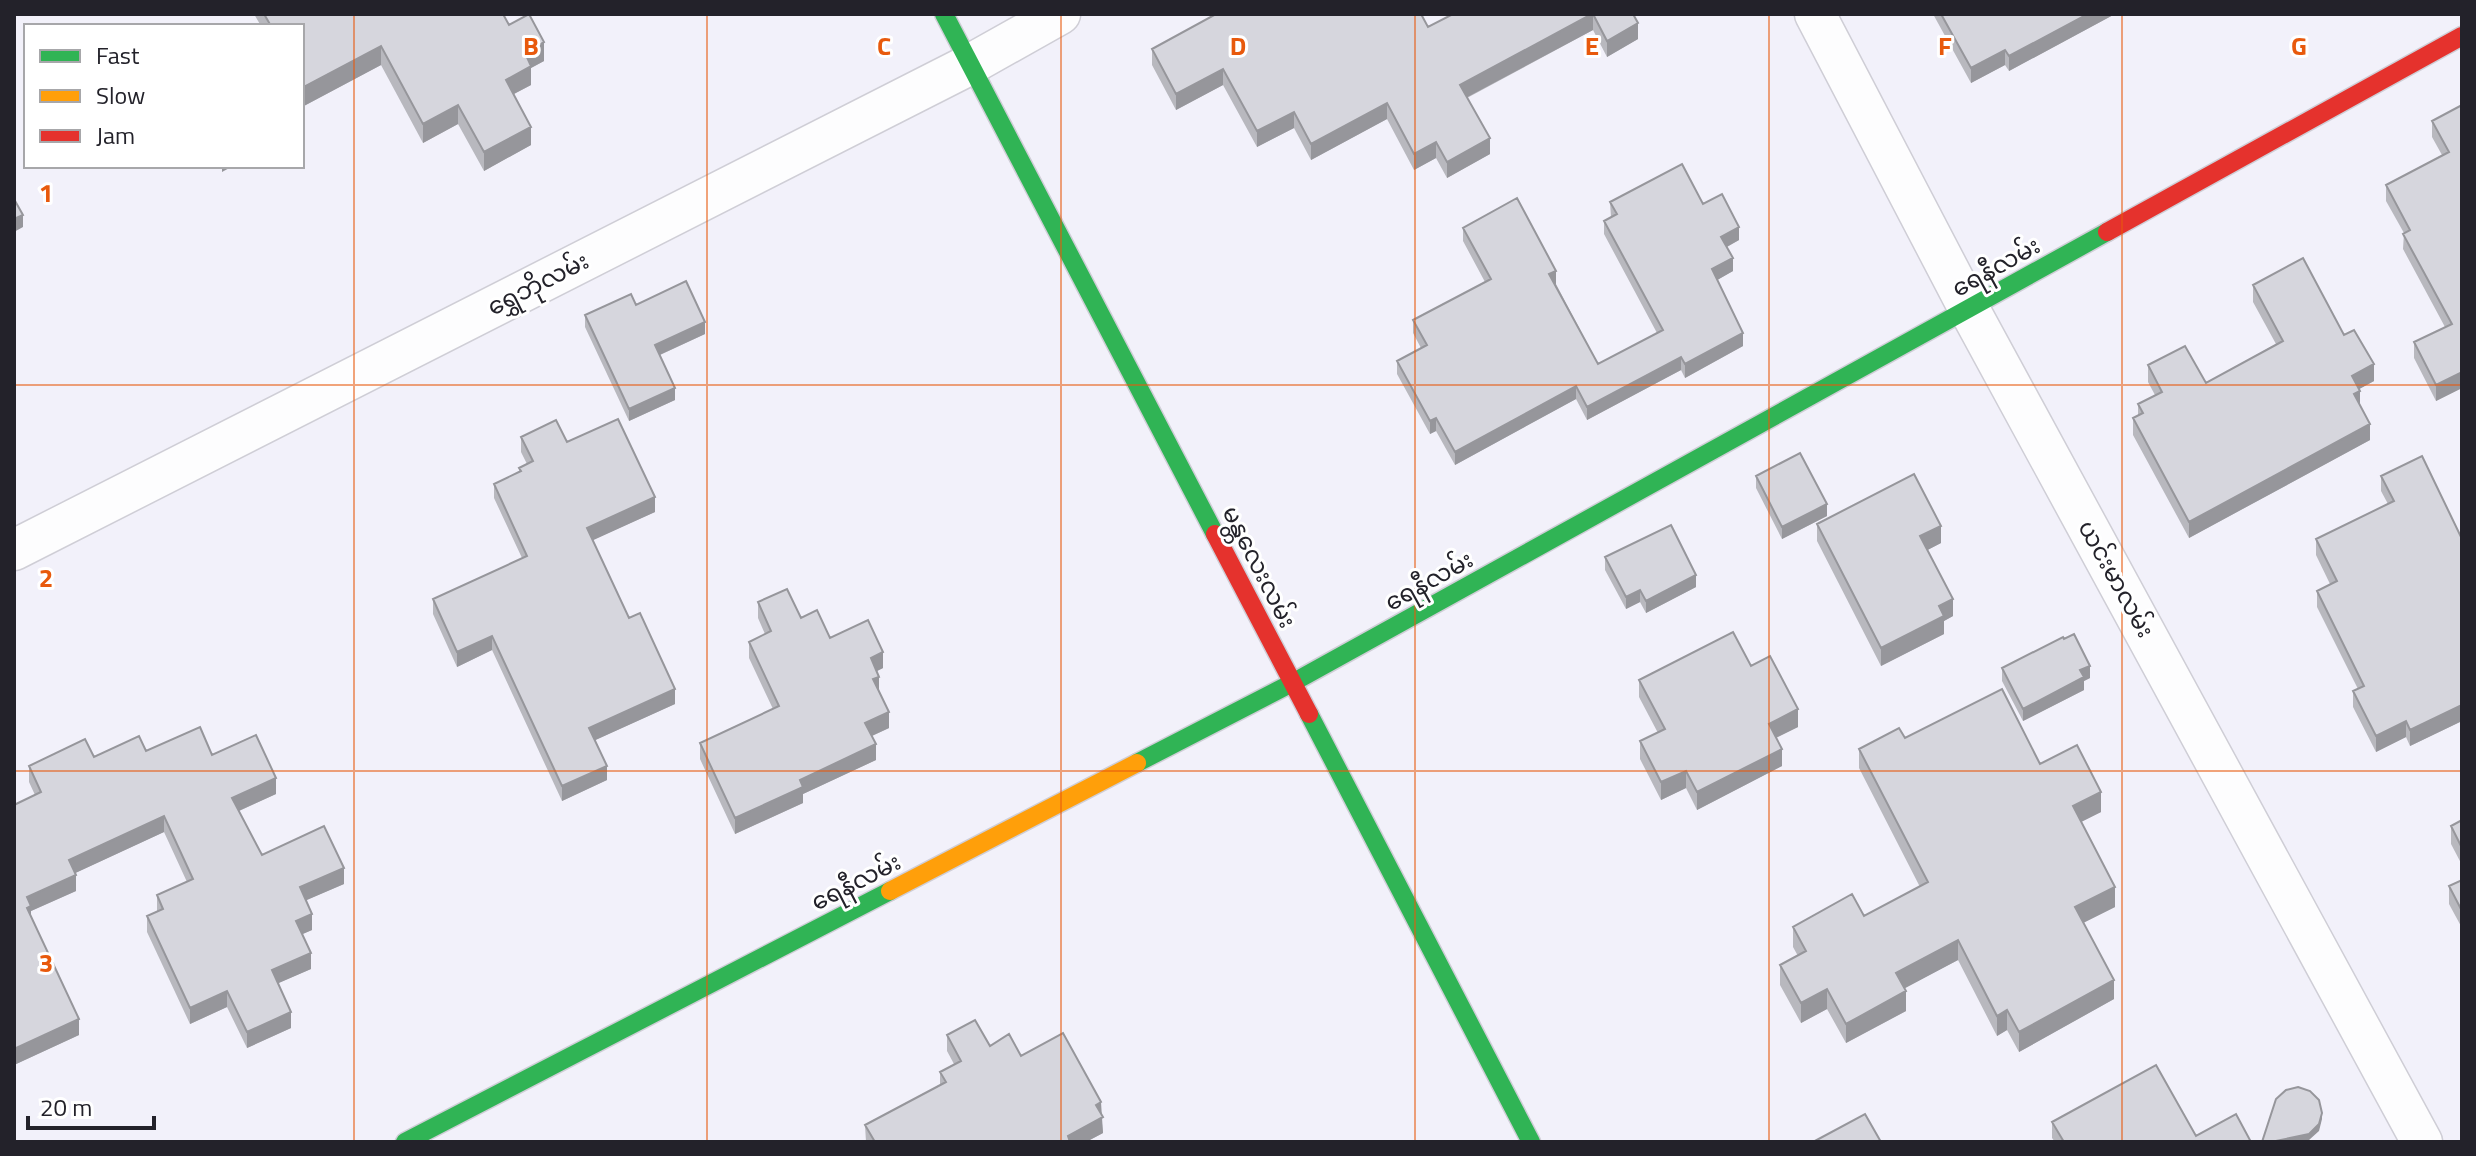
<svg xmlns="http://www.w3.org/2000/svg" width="2476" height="1156" viewBox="0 0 2476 1156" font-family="'Titillium Web','Noto Sans Myanmar',sans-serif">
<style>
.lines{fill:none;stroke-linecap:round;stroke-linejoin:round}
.street-casing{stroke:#cfced6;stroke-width:43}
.fast-casing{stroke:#cfced6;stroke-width:21}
.slow-casing{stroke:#cfced6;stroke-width:21}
.jam-casing{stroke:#cfced6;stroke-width:21}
.street{stroke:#fdfdfe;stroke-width:40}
.fast{stroke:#30b455;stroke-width:18}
.slow{stroke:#ff9f0a;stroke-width:18}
.jam{stroke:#e5322d;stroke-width:18}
.wall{fill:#b8b8be}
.shaded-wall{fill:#96969b}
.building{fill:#d6d6dd;stroke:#96969b;stroke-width:2}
.grid{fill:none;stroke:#e8590c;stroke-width:2;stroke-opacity:0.55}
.labels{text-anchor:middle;stroke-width:6;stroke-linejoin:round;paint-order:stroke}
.street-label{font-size:24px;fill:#23222a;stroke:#fff}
.grid-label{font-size:26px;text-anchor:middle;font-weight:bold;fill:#e8590c;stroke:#fff;stroke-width:6;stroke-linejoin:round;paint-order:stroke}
</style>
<rect width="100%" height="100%" fill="#f2f1fa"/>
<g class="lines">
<defs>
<path id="street" d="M1815,14L1969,309L2422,1142
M14,550L971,64L1060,14"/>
<path id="fast" d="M944,14L1215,534
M1309,714L1531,1142
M1137,763L1292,683L2107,232
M405,1142L890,891"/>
<path id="slow" d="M890,891L1137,763"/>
<path id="jam" d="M2107,232L2462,36
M1215,534L1309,714"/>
</defs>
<use href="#street" class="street-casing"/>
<use href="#fast" class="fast-casing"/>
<use href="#slow" class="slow-casing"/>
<use href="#jam" class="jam-casing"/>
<use href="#street" class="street"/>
<use href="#fast" class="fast"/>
<use href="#slow" class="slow"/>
<use href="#jam" class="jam"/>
</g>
<path class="wall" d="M254,14H503L509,25L544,61L531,68V85L514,94L531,145L484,171L458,124L423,143L381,65L302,107V26H261Z
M1453,14H1633L1638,39L1607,57L1593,30L1467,98L1490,154L1447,178L1436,158L1414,170L1387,119L1311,160L1294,128L1257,147L1223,85L1176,110L1152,65V49L1428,27Z
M1933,14H2115L2009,71L2005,65L1971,83Z
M2462,105V393L2460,389L2436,401L2414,358V342L2445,327L2403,249L2404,233L2386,201V185L2442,155L2432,137V121Z
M1610,202L1703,204L1739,240L1727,247L1733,271L1717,280L1743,346L1685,378L1681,370L1587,420L1576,399L1455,465L1436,431L1430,434L1397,374V361L1421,348L1413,333V320L1485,282L1463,241V228L1556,284L1598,364L1657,333L1604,234V221L1611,217Z
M2253,285L2344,335L2374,381L2359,389L2360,405L2370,440L2189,538L2133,435V418L2138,415V404L2155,395L2148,382V365L2206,383L2276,344L2253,302Z
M636,305L705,334L660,355L675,400L629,421L585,327V315Z
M521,437L567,442L655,512L592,540L629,618L675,704L595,740L607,780L562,801L492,650L457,667L433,614V599L522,558L494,498V484L519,472V468L527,464L521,452Z
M1756,476L1827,516L1782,539L1756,488Z
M2381,476L2462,539V721L2410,746L2406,737L2376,752L2353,707V691L2358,689L2317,607V591L2330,584L2316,555V539L2388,504L2381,491Z
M1817,524L1941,543L1927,550L1953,616L1944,621V634L1881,666L1817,541Z
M1605,557L1696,587L1646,613L1640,602L1626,609L1605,570Z
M758,602L801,618L830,638L883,668L877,671L879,692L889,728L872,736L876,760L803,794V803L735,834L700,759V743L773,709L749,658V642L765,634L758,618Z
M1751,666L1798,727L1776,738L1782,766L1697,810L1686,788L1661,800L1640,759V741L1658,733L1639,697V680Z
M2002,668L2090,678L2084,681V690L2023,721L2002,681Z
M1905,738L2040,764L2101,812L2081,822L2115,907L2083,923L2114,999L2019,1052L2007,1030L1997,1036L1958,960L1904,988L1906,1011L1846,1043L1827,1009L1801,1023L1780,985V965L1798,956L1793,947V927L1864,916L1920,887L1859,768V749Z
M146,751L212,755L276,794L239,811L262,855L344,884L306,900L312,930L302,934L311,969L278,983L291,1028L247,1048L227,1007L190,1024L147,932V916L157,911V895L187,882L164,832L75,873L76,891L31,911V917L79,1035L14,1065V805L35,795L29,782V766Z
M2462,820V865L2451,844V826Z
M2462,880V928L2449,904V886Z
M947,1035L990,1046L1021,1056L1101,1114L1103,1133L1086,1142H866L865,1125L940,1085V1072L954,1064L947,1051Z
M2052,1122L2196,1136L2251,1142H2055L2052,1138Z"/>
<path class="shaded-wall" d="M1593,14V30L1460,101V85Z
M2088,14H2115L2009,71V56Z
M1638,23V39L1607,57V41Z
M544,42V61L531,68V85L506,98V80L525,53Z
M381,46V65L302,107V88Z
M2005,50V65L1971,83V68Z
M1223,69V85L1176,110V94Z
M1387,103V119L1311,160V144Z
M458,105V124L423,143V124Z
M1294,112V128L1257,147V131Z
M531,127V145L484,171V152Z
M1490,138V154L1447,178V162Z
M1436,142V158L1414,170V154Z
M222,166H233L222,172Z
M23,215V227L14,232V219Z
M1739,227V240L1721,250V237Z
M1733,258V271L1712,283V269Z
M1556,271V284L1549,288V274Z
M705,322V334L655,357V345Z
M1743,333V346L1685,378V364Z
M1681,357V370L1587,420V407Z
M2374,364V381L2352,393V376Z
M2460,373V389L2436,401V385Z
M1576,386V399L1455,465V452Z
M675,388V400L629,421V409Z
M2360,391V408L2354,394Z
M1436,418V431L1430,434V421Z
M2370,424V440L2189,538V522Z
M655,497V512L587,543V528Z
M1827,504V516L1782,539V527Z
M1941,526V543L1920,554V536Z
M1696,575V587L1646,613V601Z
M1640,590V602L1626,609V597Z
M1953,599V616L1944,621V634L1881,666V648L1939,606Z
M492,636V650L457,667V652Z
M883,652V668L871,674V658Z
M2090,666V678L2084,681V690L2023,721V709L2080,670Z
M879,677V692L873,679Z
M675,689V704L589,743V728Z
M2462,705V721L2410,746V730Z
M1798,709V727L1769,741V724Z
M889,712V728L865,739V723Z
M2406,721V737L2376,752V736Z
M876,744V760L803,794V803L735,834V818L800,780Z
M1782,749V766L1697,810V792Z
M607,766V780L562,801V786Z
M1686,771V788L1661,800V782Z
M276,778V794L232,814V798Z
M2101,792V812L2073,826V806Z
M164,816V832L69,876V860Z
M344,868V884L300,903V887Z
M76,875V891L31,911V922L27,924V897Z
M2115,887V907L2075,927V907Z
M312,914V930L296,937V921Z
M1958,940V960L1896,993V973Z
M311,953V969L272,986V970Z
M2114,980V999L2019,1052V1032Z
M1827,989V1009L1801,1023V1003Z
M227,991V1007L190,1024V1008Z
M1906,991V1011L1846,1043V1024Z
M2007,1010V1030L1997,1036V1016Z
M291,1012V1028L247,1048V1032Z
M79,1019V1035L14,1065V1049Z
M1101,1102L1103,1133L1086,1142H1068V1136L1096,1105Z
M2322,1113V1119L2319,1131L2309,1140L2299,1142H2271Z"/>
<path class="building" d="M264,14H503L509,25L529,14L544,42L525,53L531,66L506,80L531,127L484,152L458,105L423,124L381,46L302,88V26H271Z
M1216,14H1421L1428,27L1453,14H1592L1460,85L1490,138L1447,162L1436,142L1414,154L1387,103L1311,144L1294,112L1257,131L1223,69L1176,94L1152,49Z
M1593,14H1633L1638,23L1607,41Z
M1941,14H2088L2009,56L2005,50L1971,68Z
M2462,105V377L2460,373L2436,385L2414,342L2452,324L2403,234L2410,230L2386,185L2449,152L2432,121Z
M1682,164L1703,204L1722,194L1739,227L1721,237L1733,258L1712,269L1743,333L1685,364L1681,357L1587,407L1576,386L1455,452L1436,418L1430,421L1397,361L1427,345L1413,320L1491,279L1463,228L1517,198L1556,271L1549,274L1598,364L1663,330L1604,221L1617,214L1610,202Z
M14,199L23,215L14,219Z
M2303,258L2344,335L2354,330L2374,364L2352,376L2360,391L2354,394L2370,424L2189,522L2133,418L2143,413L2138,404L2162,392L2148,365L2185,346L2206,383L2283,341L2253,285Z
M686,281L705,322L655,345L675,388L629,409L585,315L631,294L636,305Z
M618,419L655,497L587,528L629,618L640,613L675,689L589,728L607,766L562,786L492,636L457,652L433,599L527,556L494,484L521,471L519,468L533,461L521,437L556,420L567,442Z
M1800,453L1827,504L1782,527L1756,476Z
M2422,456L2462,539V705L2410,730L2406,721L2376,736L2353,691L2364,686L2317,591L2337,581L2316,539L2394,501L2381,476Z
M1914,474L1941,526L1920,536L1953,599L1939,606L1944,616L1881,648L1817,524Z
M1671,525L1696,575L1646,601L1640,590L1626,597L1605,557Z
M787,589L801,618L817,610L830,638L868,620L883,652L871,658L879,677L873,679L889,712L865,723L876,744L800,780L803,787L735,818L700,743L779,706L749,642L771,631L758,602Z
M1733,632L1751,666L1770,656L1798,709L1769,724L1782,749L1697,792L1686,771L1661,782L1640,741L1665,729L1639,680Z
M2074,634L2090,666L2080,670L2084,677L2023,709L2002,668L2063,637L2064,639Z
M2002,689L2040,764L2077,745L2101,792L2073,806L2115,887L2075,907L2114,980L2019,1032L2007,1010L1997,1016L1958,940L1896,973L1906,991L1846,1024L1827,989L1801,1003L1780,965L1806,951L1793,927L1852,894L1864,916L1928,882L1859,749L1899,728L1905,738Z
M200,727L212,755L256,735L276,778L232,798L262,855L324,826L344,868L300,887L312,914L296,921L311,953L272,970L291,1012L247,1032L227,991L190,1008L147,916L163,909L157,895L193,879L164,816L69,860L76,875L27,897L31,906L27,908L79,1019L14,1049V805L41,792L29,766L85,739L94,757L139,736L146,751Z
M2462,820V848L2451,826Z
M2462,880V911L2449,886Z
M975,1020L990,1046L1009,1034L1021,1056L1063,1033L1101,1102L1096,1105L1103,1117L1068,1136L1070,1142H875L865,1125L946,1082L940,1072L961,1061L947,1035Z
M2156,1065L2196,1136L2236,1114L2251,1142H2064L2052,1122Z
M2298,1087L2310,1091L2319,1100L2322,1113L2319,1124L2309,1134L2271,1142H2262L2276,1099L2286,1090Z
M1865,1114L1881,1142H1813Z"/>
<path class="grid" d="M354,14V1142M707,14V1142M1061,14V1142M1415,14V1142M1769,14V1142M2122,14V1142M14,385H2462M14,771H2462"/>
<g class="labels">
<g class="street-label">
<text transform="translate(1996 267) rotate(-29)" y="8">ရေနီလမ်း</text>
<text transform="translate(538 284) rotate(-27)" y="8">ရွှေဘိုလမ်း</text>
<text transform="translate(1259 567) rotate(63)" y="8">မန္တလေးလမ်း</text>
<text transform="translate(2116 579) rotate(61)" y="8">ယင်းမာလမ်း</text>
<text transform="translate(1429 581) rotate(-29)" y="8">ရေနီလမ်း</text>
<text transform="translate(856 882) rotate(-27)" y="8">ရေနီလမ်း</text>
</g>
</g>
<g class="grid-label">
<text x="531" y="55">B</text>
<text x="884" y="55">C</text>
<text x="1238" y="55">D</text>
<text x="1592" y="55">E</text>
<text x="1945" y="55">F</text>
<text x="2299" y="55">G</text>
<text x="46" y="202">1</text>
<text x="46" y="587">2</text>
<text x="46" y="972">3</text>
</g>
<rect width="2476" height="1156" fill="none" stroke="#23222a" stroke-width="32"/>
<rect x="24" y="24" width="280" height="144" fill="#ffffff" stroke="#a7a7aa" stroke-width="2"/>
<rect x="40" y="50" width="40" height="12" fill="#30b455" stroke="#a7a7aa" stroke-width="2"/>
<text x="96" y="64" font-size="24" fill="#23222a">Fast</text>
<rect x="40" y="90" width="40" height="12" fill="#ff9f0a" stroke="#a7a7aa" stroke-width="2"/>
<text x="96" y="104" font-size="24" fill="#23222a">Slow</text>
<rect x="40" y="130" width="40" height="12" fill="#e5322d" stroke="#a7a7aa" stroke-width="2"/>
<text x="96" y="144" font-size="24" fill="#23222a">Jam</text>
<path d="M28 1116v12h126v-12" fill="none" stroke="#23222a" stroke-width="4"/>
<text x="40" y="1116" font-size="24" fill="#23222a" stroke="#ffffff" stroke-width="6" paint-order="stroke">20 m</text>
</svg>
